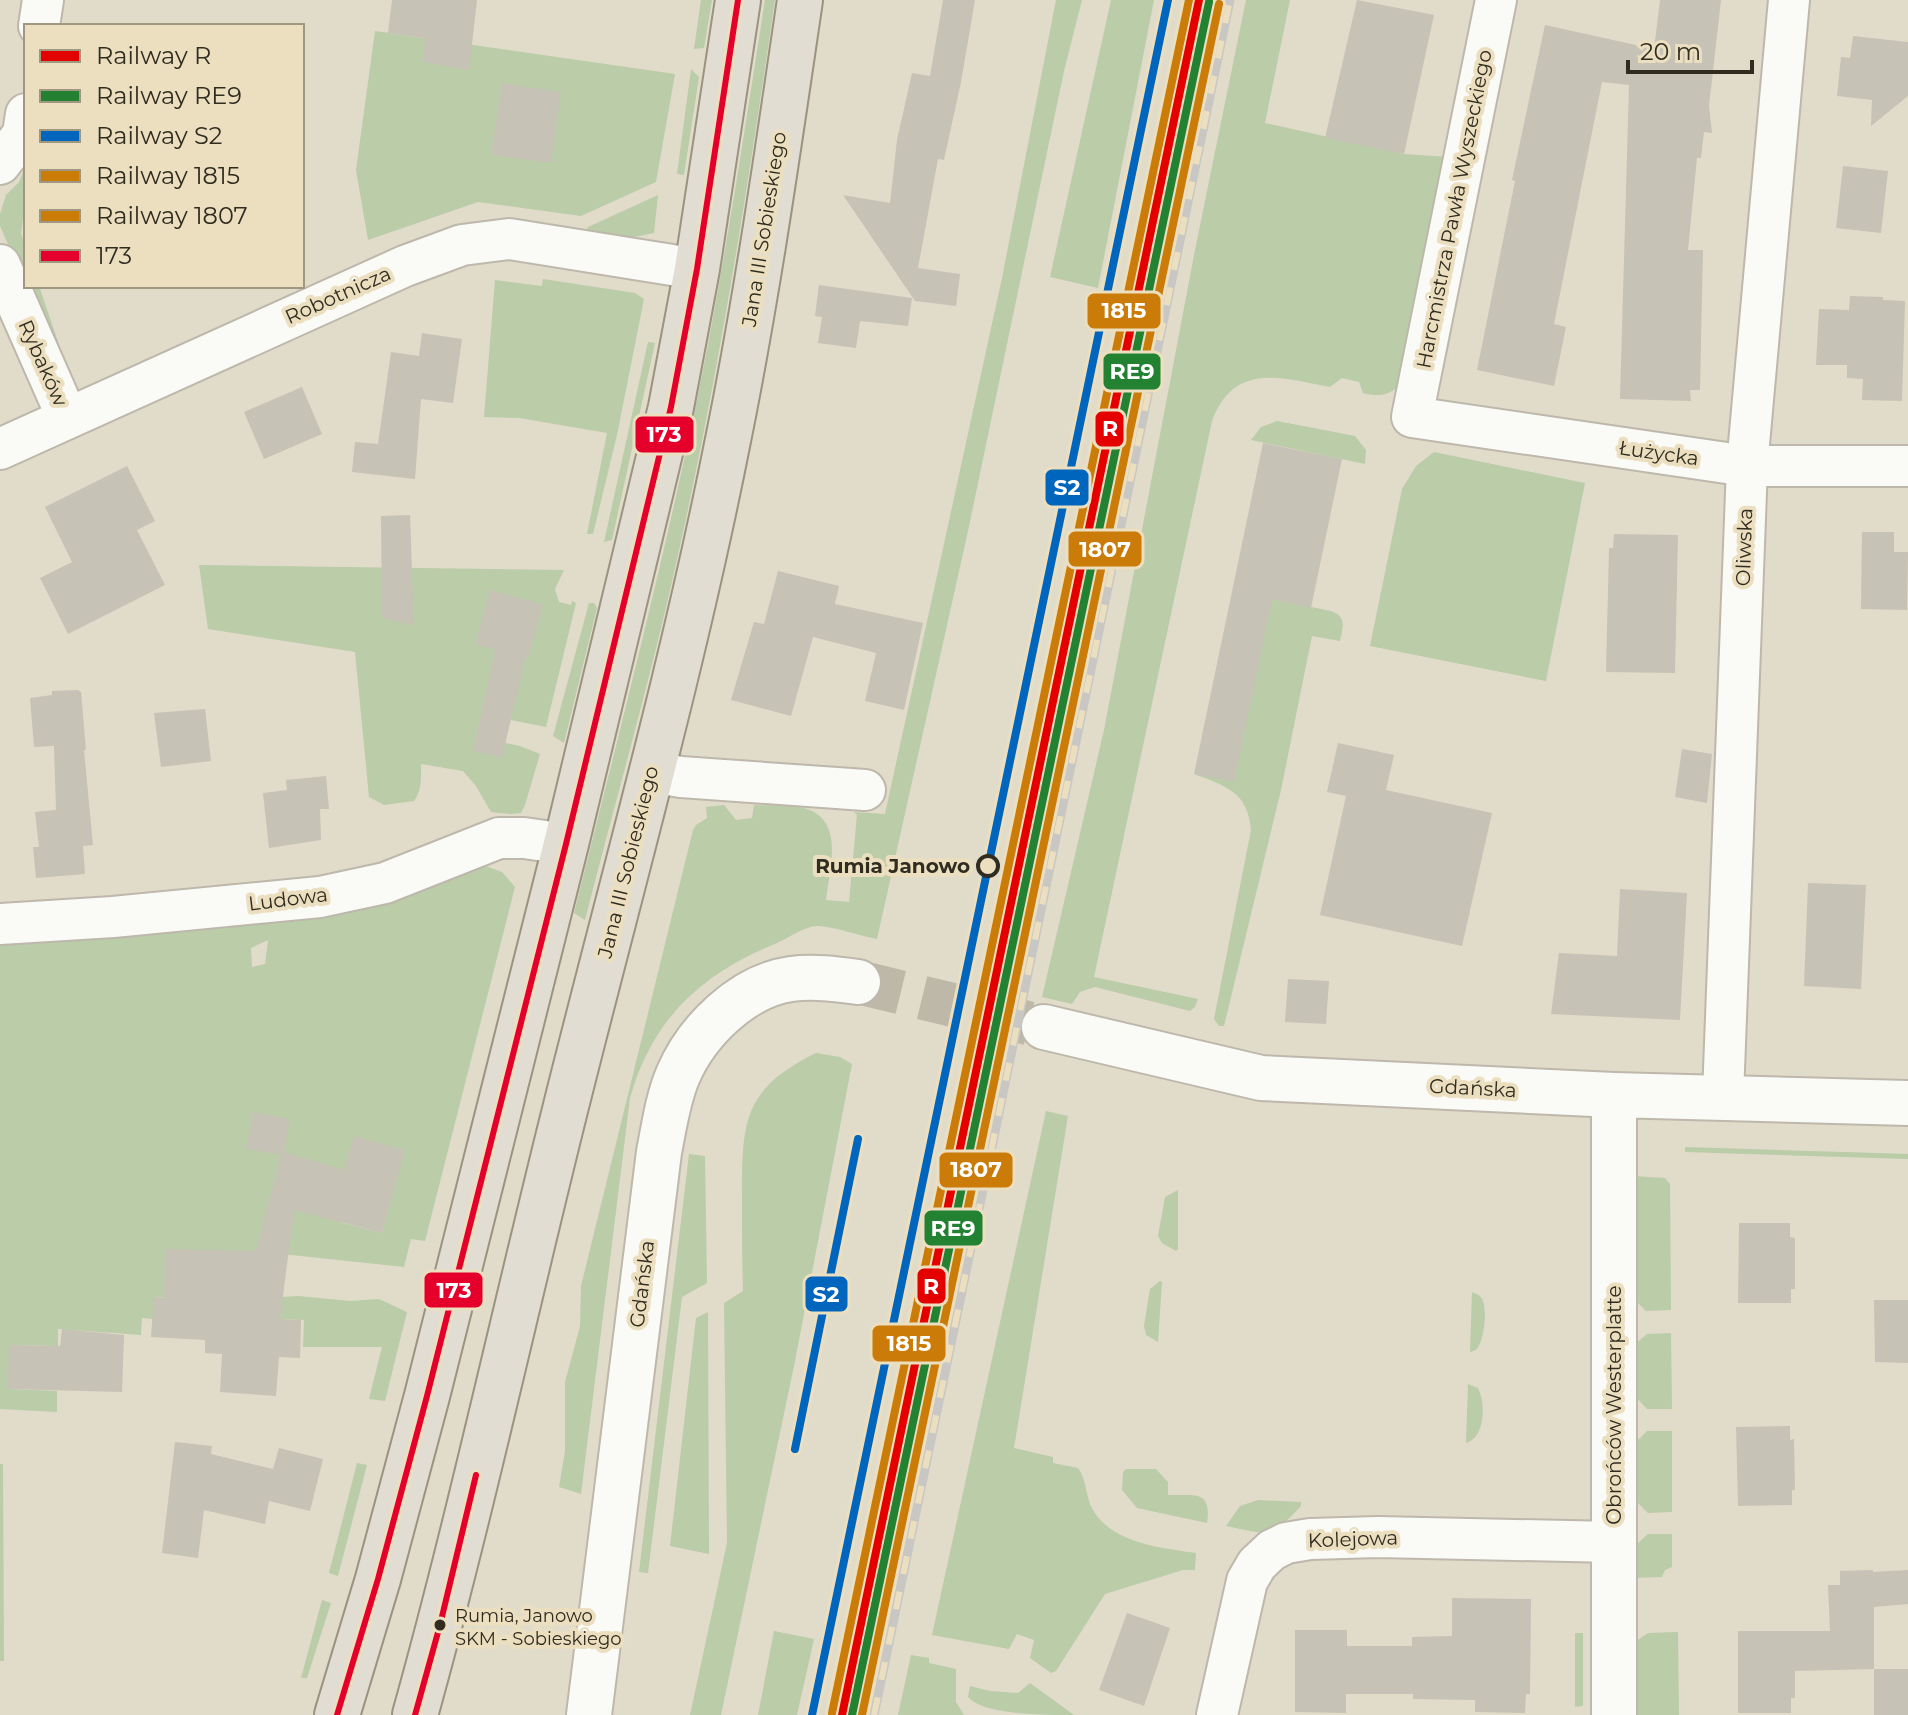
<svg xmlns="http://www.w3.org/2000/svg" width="1908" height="1715" viewBox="0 0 1908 1715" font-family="Montserrat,sans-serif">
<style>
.green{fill:#bacca8;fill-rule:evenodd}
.building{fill:#c6c2b5}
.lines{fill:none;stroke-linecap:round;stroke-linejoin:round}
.secondary-tunnel{stroke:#beb8a8;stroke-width:44;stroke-dasharray:44 22;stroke-linecap:butt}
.street-casing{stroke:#bdb8ab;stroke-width:44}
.secondary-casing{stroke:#bdb8ab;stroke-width:48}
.primary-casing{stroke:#9b927f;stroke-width:48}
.street{stroke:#fafaf7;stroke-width:40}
.secondary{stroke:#fafaf7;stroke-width:44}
.primary{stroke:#e1ddd3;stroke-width:44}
.rail-casing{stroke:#c9c7c3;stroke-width:9}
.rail{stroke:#ebdfc0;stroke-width:6;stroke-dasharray:18;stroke-linecap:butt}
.bus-1-casing{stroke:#ebdfc0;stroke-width:12}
.bus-1{stroke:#e4002b;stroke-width:6}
.rail-1-casing{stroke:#ebdfc0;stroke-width:14}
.rail-2-casing{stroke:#ebdfc0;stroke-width:14}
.rail-3-casing{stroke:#ebdfc0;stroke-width:14}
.rail-4-casing{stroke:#ebdfc0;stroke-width:14}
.rail-5-casing{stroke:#ebdfc0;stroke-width:14}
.rail-1{stroke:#e50000;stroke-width:8}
.rail-2{stroke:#238132;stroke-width:8}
.rail-3{stroke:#0065bd;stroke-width:8}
.rail-4{stroke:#cb7b08;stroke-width:8}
.rail-5{stroke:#cb7b08;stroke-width:8}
.stop-dot{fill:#ebdfc0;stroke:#302c20;stroke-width:4}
.bus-dot{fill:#302c20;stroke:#ebdfc0;stroke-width:3}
.labels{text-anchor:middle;stroke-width:8;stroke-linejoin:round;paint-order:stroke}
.bus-label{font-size:18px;fill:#302c20;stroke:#ebdfc0;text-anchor:start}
.street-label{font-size:20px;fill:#302c20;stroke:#ebdfc0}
.stop-label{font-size:20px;font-weight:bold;fill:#302c20;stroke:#ebdfc0;text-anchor:end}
.line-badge{stroke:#ebdfc0;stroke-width:3}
.badge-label{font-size:22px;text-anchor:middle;font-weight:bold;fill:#fff}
</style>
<rect width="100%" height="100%" fill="#e1dbca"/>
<path class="green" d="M701,0H712L704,48L694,49Z
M765,0H775C748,186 719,372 678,555C651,678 616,798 585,920L574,913C617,742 661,572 697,400C724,268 744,134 765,0Z
M1056,0H1082L1064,71L968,531L877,939C860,936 833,926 816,926C804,927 788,938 777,943C702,974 653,1017 630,1098L581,1494L559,1487L565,1451V1382L580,1326L581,1286L693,830L696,825L707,818L706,807L724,805L736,820L752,818L754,805C770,806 789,804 804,808C846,820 829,869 826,900L849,902L857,815L854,812L885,814L1002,278Z
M1111,0H1154L1098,288L1050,277Z
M1246,0H1290L1265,123L1404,154L1449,157L1401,384C1389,396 1378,397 1363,393L1359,382L1342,378L1330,387C1283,378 1234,361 1212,421L1094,977L1198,999L1195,1007L1190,1011L1095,987L1080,992L1072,1004L1042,997L1104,730L1195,250Z
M375,31L675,74L656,182L581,216L478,202L368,240L356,170Z
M691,69L699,77L684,175L677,174Z
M26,165V197L21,233L26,248V285L0,226V214L6,195L19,182Z
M658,195L654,233L634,237L586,232L588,227Z
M543,279L635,293L644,299L617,435L593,534H587L607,433L519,418L484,417L495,280L542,286Z
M27,286H39L67,368Z
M648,342L655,343L612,540L604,542Z
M1277,421L1355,436L1366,450L1365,464L1251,440L1261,427Z
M1434,452L1585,483L1546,681L1370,646L1402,489L1416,466Z
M199,565L564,570L555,589L559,602L571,605L572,601L576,603L546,727L511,720L512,713L483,707L476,737L520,746L540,754L525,805L521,813L511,814L491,812L476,786L463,771L421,764C421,778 422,790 414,801L384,805L369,797L355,652L208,629Z
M1272,599L1331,611C1347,617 1343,626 1340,641L1312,636L1281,790L1224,1026H1219L1214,1019L1251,830C1248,792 1226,786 1194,774Z
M589,603H594L597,608L564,743L553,736Z
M483,865L502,872L515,887L425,1241L411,1239L404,1267L253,1251L181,1299L155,1297L153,1319L142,1318L141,1335L58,1329V1346L9,1345V1389L57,1391V1412L0,1409V932ZM268,940L265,964L252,967L251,948ZM404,1150L382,1233L339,1222Z
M816,1053L840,1057L852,1064L795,1361L721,1715H690L727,1543L724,1303L743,1291C742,1258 742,1226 742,1193C742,1119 745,1088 816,1053Z
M1046,1111L1068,1116L1014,1448L1053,1457V1463L1078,1468C1087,1480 1085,1496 1093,1510C1112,1543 1161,1548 1196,1553L1195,1570H1183L1105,1594L1056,1671L1051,1673L1030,1658L1034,1640L1017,1634L1009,1649L932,1635Z
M1685,1147L1908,1154V1159L1685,1152Z
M689,1154L705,1156L707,1283L682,1297L648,1573L639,1572Z
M1633,1176L1665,1178L1670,1184L1671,1310L1646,1311L1633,1298Z
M1178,1190V1249L1176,1251L1162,1243L1158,1236L1165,1197Z
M1160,1281L1162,1282L1158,1342L1146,1335L1144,1326L1150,1289Z
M1472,1292C1476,1294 1479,1294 1482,1299C1488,1309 1484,1342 1476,1350L1470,1352Z
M298,1296L350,1301L379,1299L407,1312L385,1401L369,1399L382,1347H303L304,1320L280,1319L281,1297Z
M708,1312L709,1549V1554L670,1546L696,1318Z
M1671,1333L1672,1409H1647L1634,1395L1633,1346L1647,1334Z
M1468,1384L1478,1388C1486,1404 1485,1438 1466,1443Z
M1647,1431H1672V1512L1648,1513L1634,1499V1444Z
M357,1463L367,1465L338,1576L329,1573Z
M0,1464H3L4,1661H0Z
M1126,1469H1156L1168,1482V1495C1194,1496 1212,1489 1207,1523L1137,1508L1122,1490L1123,1472Z
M1258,1500L1301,1502V1506C1270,1539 1269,1535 1226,1526L1240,1506Z
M1648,1534H1672V1567L1665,1570L1662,1577L1634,1578L1635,1546Z
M322,1600L331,1603L307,1678H301Z
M774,1631L814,1639L797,1715H758Z
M1678,1632L1679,1715H1635V1642L1648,1633Z
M1575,1633H1583V1706L1575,1707Z
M911,1655L929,1658V1663L956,1669V1702L964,1715H898Z
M1030,1683L1074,1715C1046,1715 983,1715 968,1697L970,1686L990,1691L1018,1693Z"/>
<path class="building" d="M392,0H477L469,70L423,62L425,38L388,33Z
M943,0H975L961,82L944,160L938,159L918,268L960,274L956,306L915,301L843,195L890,203L897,140L912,73L930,76Z
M1357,0L1434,15L1404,154L1325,138Z
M1660,0H1721L1709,106L1712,133L1704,132L1701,158H1697L1688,250H1703L1700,390H1690L1691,401L1620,399L1629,85L1602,82L1554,324L1566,327L1554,386L1477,370L1515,181L1512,180L1545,25L1654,49Z
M1853,36L1908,42V96L1871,126L1872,100L1837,96L1841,57L1850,58Z
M502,83L561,92L551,163L491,155Z
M1843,166L1888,171L1881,233L1836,228Z
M819,285L912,298L908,326L860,321L856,348L818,343L822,317L815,316Z
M1850,296L1883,297V300L1905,301L1902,401L1862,400L1863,379L1847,378V365H1816L1819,309L1849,310Z
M422,333L462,339L453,403L421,399L415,479L352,472L355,442L378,444L391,352L419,356Z
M302,387L322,434L264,459L244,412Z
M1263,443L1342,459L1311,608L1272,599L1234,782L1194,774Z
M127,466L155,521L137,530L165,585L68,634L40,578L72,562L45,507Z
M410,515L414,626L382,618L381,516Z
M1862,532H1894V552H1908L1907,610L1861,609Z
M1614,534L1678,535L1675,673L1606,672L1609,548H1613Z
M778,571L839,586L835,604L923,623L904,710L865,701L876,653L813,637L791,716L731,700L754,622L764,624Z
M490,590L543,604L528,659L525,658L502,758L473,751L495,649L475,645Z
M78,690L81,692L86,750H84L93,845L83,846L85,874L36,878L33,847H39L35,812L56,810L54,746L34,747L30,698L52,695V691Z
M205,709L211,761L161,767L154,713Z
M1338,743L1394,755L1386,790L1492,813L1462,946L1320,915L1346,796L1327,792Z
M1682,749L1712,754L1707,803L1675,797Z
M326,776L329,809H320L321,840L269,848L263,793L287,790L286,780Z
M1808,883L1866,885L1861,989L1804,986Z
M1620,889L1687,893L1680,1020L1551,1014L1559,953L1617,956Z
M1288,979L1329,981L1326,1024L1285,1022Z
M253,1112L290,1119L284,1152L344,1170L354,1136L405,1150L382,1233L294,1210L280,1319L301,1320L300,1358L279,1357L276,1396L220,1392L222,1354L205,1353V1340L151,1337L154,1297L164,1298L165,1249L256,1251L281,1155L246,1149Z
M1739,1223H1790V1237L1795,1238V1289H1791V1303H1738Z
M1874,1300H1908V1363L1875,1362Z
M62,1329L124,1335L122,1392L8,1389L9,1345L60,1346Z
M1790,1426V1440L1794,1439L1795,1490H1792V1505L1738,1506L1736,1427Z
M175,1442L212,1446L211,1454L273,1469L279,1448L323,1459L310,1511L269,1501L265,1524L204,1510L198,1558L162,1553Z
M1873,1570V1572L1908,1570V1604L1874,1607V1669L1795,1671V1698H1791V1713H1738V1631H1830L1828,1585H1840V1571Z
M1452,1598L1531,1599L1530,1694H1526L1525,1713L1475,1712V1700L1413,1699V1694H1346V1713L1295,1712V1630H1347V1646H1412V1637L1452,1636Z
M1127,1613L1170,1628L1144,1706L1099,1690Z
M1874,1669H1908V1715H1874Z"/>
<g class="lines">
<path class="secondary-tunnel" d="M858,982L1044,1027"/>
<defs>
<path id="street" d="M1496,0L1412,417L1747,466H1908
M39,26L43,0
M0,164L23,134L26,114
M0,265L67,417
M0,449L405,266L462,245L509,239L697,269
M651,772L681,777L865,790
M0,924L113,917L320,897L385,883L499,838H524L566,844
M1723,1096L1747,466L1789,0
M1217,1715L1247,1581L1257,1564L1272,1550L1286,1543L1310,1539L1378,1537L1614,1542"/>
<path id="secondary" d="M1044,1027L1261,1078L1614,1095L1908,1103
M1614,1095V1715
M589,1715L659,1152C664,1127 668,1098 678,1075C697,1031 742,986 791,979C813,976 836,979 858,982"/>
<path id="primary" d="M337,1715L378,1579L427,1396L566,844L671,407L697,269L738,0
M415,1715C471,1514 515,1309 566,1106C621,886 683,667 727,445C757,298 778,149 800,0"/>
</defs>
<use href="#street" class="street-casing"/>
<use href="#secondary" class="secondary-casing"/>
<use href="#primary" class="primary-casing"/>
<use href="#street" class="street"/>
<use href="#secondary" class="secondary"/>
<use href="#primary" class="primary"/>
<defs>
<path id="rail" d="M874,1715L1230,0"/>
</defs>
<use href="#rail" class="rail-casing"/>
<use href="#rail" class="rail"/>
<defs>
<path id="bus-1" d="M337,1715L378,1579L427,1396L566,844L671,407L697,269L738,0
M415,1715L440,1625L476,1475"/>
</defs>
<use href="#bus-1" class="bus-1-casing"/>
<use href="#bus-1" class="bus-1"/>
<defs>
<path id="rail-1" d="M842,1715L1199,0"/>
<path id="rail-2" d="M852,1715L1209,2"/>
<path id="rail-3" d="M795,1449L858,1139
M812,1715L1168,0"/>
<path id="rail-4" d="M832,1713L1189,0"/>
<path id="rail-5" d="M862,1715L1219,4"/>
</defs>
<use href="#rail-1" class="rail-1-casing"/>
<use href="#rail-2" class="rail-2-casing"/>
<use href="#rail-3" class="rail-3-casing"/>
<use href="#rail-4" class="rail-4-casing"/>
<use href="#rail-5" class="rail-5-casing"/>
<use href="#rail-1" class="rail-1"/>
<use href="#rail-2" class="rail-2"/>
<use href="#rail-3" class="rail-3"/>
<use href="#rail-4" class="rail-4"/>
<use href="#rail-5" class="rail-5"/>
</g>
<circle class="stop-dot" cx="988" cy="866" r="10"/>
<circle class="bus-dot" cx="440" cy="1625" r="7"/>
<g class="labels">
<g class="bus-label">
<text x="455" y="1622">Rumia, Janowo<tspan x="455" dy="23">SKM - Sobieskiego</tspan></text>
</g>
<g class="street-label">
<text transform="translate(1454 209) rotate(-79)" y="7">Harcmistrza Pawła Wyszeckiego</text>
<text transform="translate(764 229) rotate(-81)" y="7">Jana III Sobieskiego</text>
<text transform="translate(338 295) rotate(-24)" y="7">Robotnicza</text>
<text transform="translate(43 363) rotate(66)" y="7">Rybaków</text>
<text transform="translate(1659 453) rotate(8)" y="7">Łużycka</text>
<text transform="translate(1744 547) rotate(-88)" y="7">Oliwska</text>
<text transform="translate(628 862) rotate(-76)" y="7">Jana III Sobieskiego</text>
<text transform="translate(288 899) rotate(-7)" y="7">Ludowa</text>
<text transform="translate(1473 1088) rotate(3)" y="7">Gdańska</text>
<text transform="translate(642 1284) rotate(-83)" y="7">Gdańska</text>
<text transform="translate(1614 1405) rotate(-90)" y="7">Obrońców Westerplatte</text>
<text transform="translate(1353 1539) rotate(-2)" y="7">Kolejowa</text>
</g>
<g class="stop-label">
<text x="970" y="873">Rumia Janowo</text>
</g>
</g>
<g class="line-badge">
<rect x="1086" y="292" width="76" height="38" rx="8" fill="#cb7b08"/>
<rect x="1102" y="352" width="60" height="39" rx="8" fill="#238132"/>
<rect x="1094" y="410" width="31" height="38" rx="8" fill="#e50000"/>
<rect x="634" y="415" width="61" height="39" rx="8" fill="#e4002b"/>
<rect x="1044" y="468" width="46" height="39" rx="8" fill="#0065bd"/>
<rect x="1067" y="530" width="76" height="38" rx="8" fill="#cb7b08"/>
<rect x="938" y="1151" width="76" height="38" rx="8" fill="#cb7b08"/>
<rect x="923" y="1209" width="61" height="38" rx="8" fill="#238132"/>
<rect x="916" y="1267" width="31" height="38" rx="8" fill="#e50000"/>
<rect x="423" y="1271" width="61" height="38" rx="8" fill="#e4002b"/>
<rect x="804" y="1275" width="45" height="38" rx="8" fill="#0065bd"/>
<rect x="871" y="1324" width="76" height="39" rx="8" fill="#cb7b08"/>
</g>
<g class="badge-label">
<text x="1124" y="318">1815</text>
<text x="1132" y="379">RE9</text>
<text x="1110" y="436">R</text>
<text x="664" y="442">173</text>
<text x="1067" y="495">S2</text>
<text x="1105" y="557">1807</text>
<text x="976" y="1177">1807</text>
<text x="953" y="1236">RE9</text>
<text x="931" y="1294">R</text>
<text x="454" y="1298">173</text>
<text x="826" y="1302">S2</text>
<text x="909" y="1351">1815</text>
</g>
<rect x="24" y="24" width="280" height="264" fill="#ebdfc0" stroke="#a09780" stroke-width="2"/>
<rect x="40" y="50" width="40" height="12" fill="#e50000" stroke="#a09780" stroke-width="2"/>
<text x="96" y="64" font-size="24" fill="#302c20">Railway R</text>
<rect x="40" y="90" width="40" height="12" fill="#238132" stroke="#a09780" stroke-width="2"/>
<text x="96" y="104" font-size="24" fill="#302c20">Railway RE9</text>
<rect x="40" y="130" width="40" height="12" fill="#0065bd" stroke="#a09780" stroke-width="2"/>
<text x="96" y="144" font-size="24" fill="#302c20">Railway S2</text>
<rect x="40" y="170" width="40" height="12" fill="#cb7b08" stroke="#a09780" stroke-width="2"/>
<text x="96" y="184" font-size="24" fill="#302c20">Railway 1815</text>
<rect x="40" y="210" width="40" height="12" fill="#cb7b08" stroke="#a09780" stroke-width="2"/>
<text x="96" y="224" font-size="24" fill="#302c20">Railway 1807</text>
<rect x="40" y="250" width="40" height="12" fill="#e4002b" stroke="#a09780" stroke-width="2"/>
<text x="96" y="264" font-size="24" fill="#302c20">173</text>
<path d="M1628 60v12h124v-12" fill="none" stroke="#302c20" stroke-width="4"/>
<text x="1640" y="60" font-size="24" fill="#302c20" stroke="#ebdfc0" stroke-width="6" paint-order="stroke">20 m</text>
</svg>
